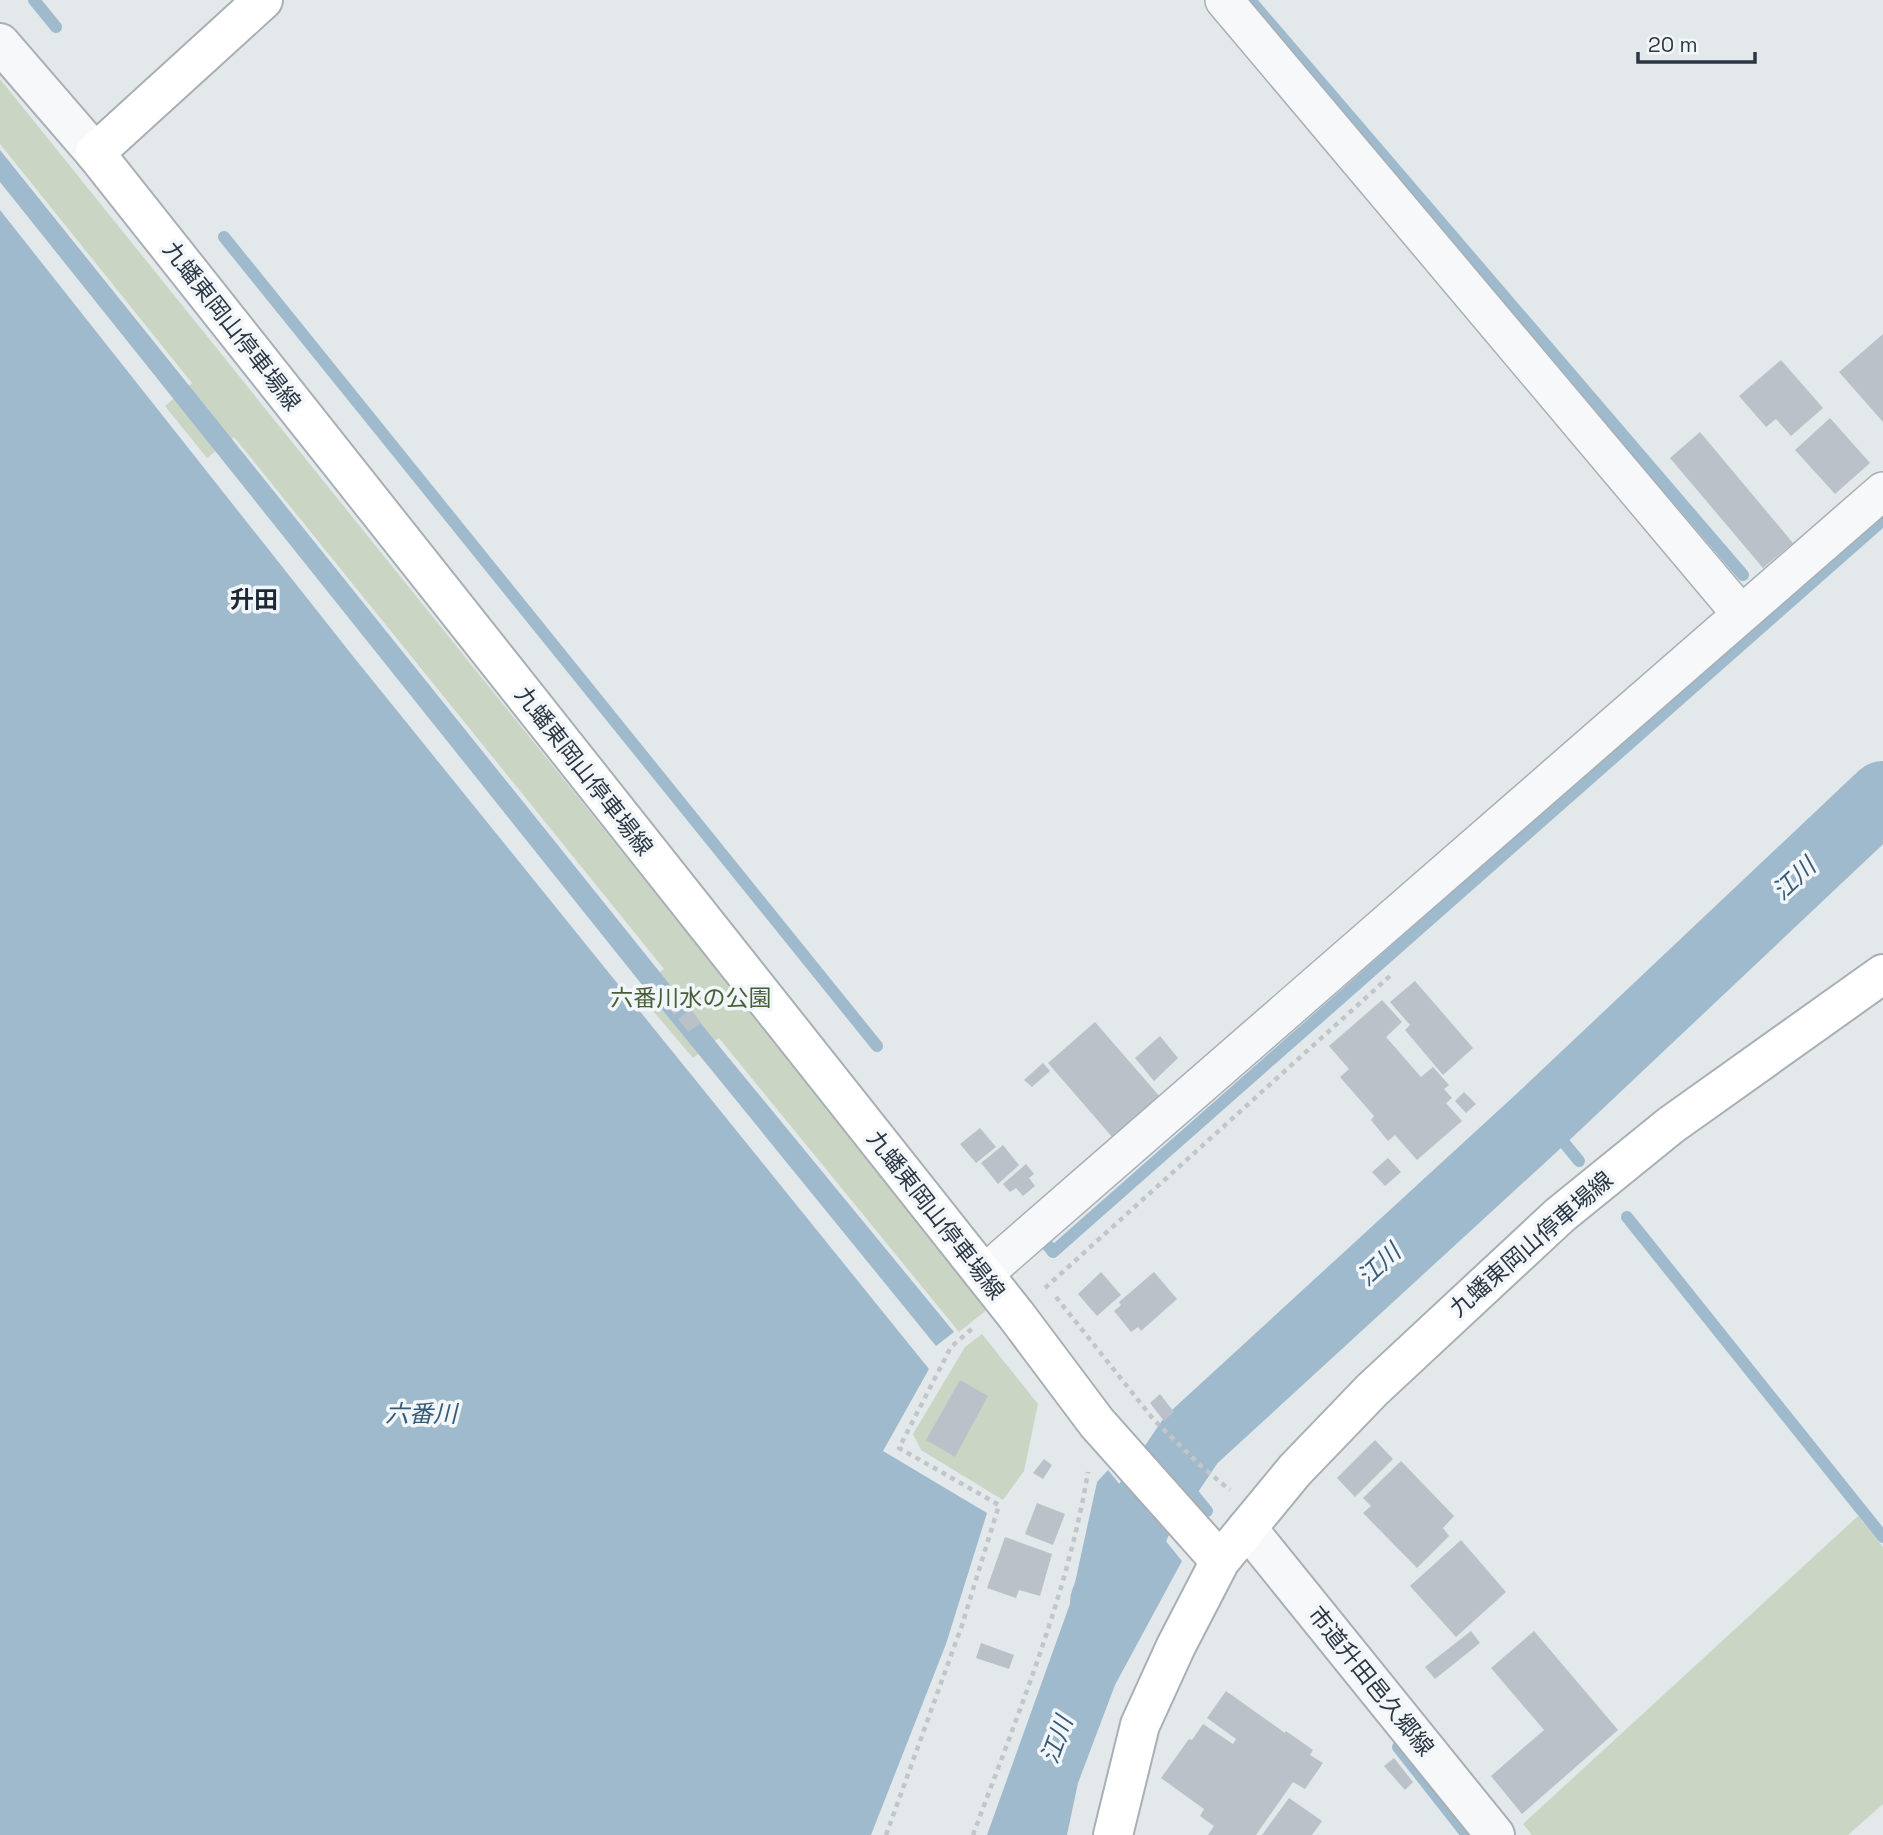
<svg xmlns="http://www.w3.org/2000/svg" width="1883" height="1835" viewBox="0 0 1883 1835" font-family="'Space Grotesk','Noto Sans JP',sans-serif">
<style>
.green{fill:#cbd5c4}
.water{fill:#9ebacc}
.lines{fill:none;stroke-linecap:round;stroke-linejoin:round}
.stream{stroke:#9ebacc;stroke-width:12}
.river{stroke:#9ebacc;stroke-width:70}
.building{fill:#bac1c9}
.minor-casing{stroke:#a8afb6;stroke-width:40}
.tertiary-casing{stroke:#a8afb6;stroke-width:42}
.secondary-casing{stroke:#a8afb6;stroke-width:42}
.path{stroke:#c1c6ca;stroke-width:4.5;stroke-dasharray:5 5;stroke-linecap:butt}
.minor{stroke:#f6f8f9;stroke-width:37}
.tertiary{stroke:#f6f8f9;stroke-width:38}
.secondary{stroke:#fff;stroke-width:38}
.labels{text-anchor:middle;stroke-width:7;stroke-linejoin:round;paint-order:stroke}
.street-label{font-size:23px;fill:#2b3744;stroke:#f3f6f9}
.park-label{font-size:23px;fill:#456038;stroke:#f3f6f9}
.neighbourhood-label{font-size:24px;font-weight:bold;fill:#1d2835;stroke:#f3f6f9}
.water-label{font-size:24px;font-style:italic;fill:#345c79;stroke:#f3f6f9}
</style>
<rect width="100%" height="100%" fill="#e3e8eb"/>
<path class="green" d="M0,79L989,1308L959,1332L719,1038L693,1058L637,992L664,969L234,437L207,458L165,406L192,383L0,144Z
M982,1334L1038,1404L1024,1471L1003,1500L921,1450L913,1434L965,1347Z
M1858,1516L1883,1547V1804L1848,1835H1532L1523,1824Z"/>
<path class="water" d="M0,150L719,1046L954,1332L936,1346L639,981L0,182Z
M0,210L352,655L929,1369L883,1451L987,1513L946,1644L871,1835H0Z
M1108,1470L1182,1561L1115,1685L1078,1783L1067,1835H987L1071,1601L1097,1482Z"/>
<g class="lines">
<path class="stream" d="M34,0L56,27
M1250,0L1743,575
M224,237L877,1046
M1543,1117L1579,1161
M1627,1217L1883,1537
M1042,1238L1053,1252L1883,520
M1172,1468L1207,1511
M1398,1747L1467,1835"/>
<path class="river" d="M1105,1602L1137,1520L1191,1440L1543,1117L1883,796"/>
</g>
<path class="building" d="M1883,334V422L1839,372Z
M1781,360L1823,408L1791,436L1776,419L1766,427L1739,396Z
M1830,418L1870,463L1835,494L1795,450Z
M1700,432L1793,543L1763,568L1670,458Z
M1415,981L1473,1048L1443,1075L1405,1030L1410,1025L1390,1002Z
M677,991L687,1005L674,1015L663,1002Z
M1382,1000L1402,1022L1386,1037L1421,1077L1433,1067L1449,1085L1444,1089L1452,1098L1446,1103L1462,1121L1417,1160L1395,1135L1388,1141L1371,1120L1374,1116L1340,1077L1349,1069L1329,1046Z
M691,1009L701,1023L688,1032L678,1019Z
M1095,1022L1161,1098L1113,1138L1048,1063Z
M1160,1036L1178,1058L1154,1081L1135,1058Z
M1043,1063L1050,1071L1032,1087L1024,1080Z
M1464,1092L1476,1104L1466,1113L1455,1101Z
M980,1128L996,1147L976,1163L960,1144Z
M1003,1145L1019,1165L998,1184L981,1163Z
M1388,1158L1401,1172L1385,1186L1372,1172Z
M1026,1164L1034,1174L1029,1178L1035,1186L1023,1196L1016,1188L1010,1192L1003,1184Z
M1101,1272L1121,1295L1097,1316L1078,1294Z
M1154,1272L1177,1299L1141,1331L1138,1327L1131,1332L1114,1311L1121,1305L1119,1302Z
M960,1380L988,1396L955,1457L926,1440Z
M1160,1394L1174,1412L1164,1421L1150,1403Z
M1375,1440L1393,1459L1355,1497L1337,1478Z
M1044,1459L1052,1465L1043,1479L1033,1473Z
M1401,1461L1454,1516L1443,1528L1449,1536L1417,1568L1363,1513L1371,1506L1363,1498Z
M1037,1503L1065,1514L1053,1545L1025,1534Z
M1005,1537L1052,1554L1040,1596L1019,1590L1016,1598L987,1588Z
M1461,1540L1506,1592L1456,1637L1410,1586Z
M1471,1631L1480,1643L1435,1679L1425,1667Z
M1534,1631L1618,1730L1522,1814L1491,1776L1544,1730L1491,1668Z
M981,1643L1014,1655L1009,1669L976,1658Z
M1226,1691L1285,1733L1286,1731L1313,1750L1310,1755L1323,1763L1305,1789L1293,1782L1256,1835H1208L1214,1826L1200,1816L1204,1809L1161,1778L1189,1739L1192,1740L1203,1724L1233,1744L1236,1739L1207,1718Z
M1394,1758L1413,1782L1405,1790L1384,1766Z
M1289,1798L1322,1821L1312,1835H1262Z"/>
<g class="lines">
<defs>
<path id="minor" d="M1224,0L1741,614
M984,1274L1883,491"/>
<path id="tertiary" d="M0,43L95,153
M1247,1528L1495,1835"/>
<path id="secondary" d="M263,0L95,153L1016,1315L1097,1423L1220,1561
M1113,1835L1140,1725L1176,1646L1220,1561L1295,1470L1372,1390L1560,1215L1671,1125L1883,974"/>
</defs>
<use href="#minor" class="minor-casing"/>
<use href="#tertiary" class="tertiary-casing"/>
<use href="#secondary" class="secondary-casing"/>
<path class="path" d="M1045,1288L1391,975
M1056,1297L1154,1420L1202,1467L1230,1490
M886,1835L962,1625L999,1505L899,1448L951,1347L974,1327
M973,1835C1017,1716 1067,1597 1088,1472"/>
<use href="#minor" class="minor"/>
<use href="#tertiary" class="tertiary"/>
<use href="#secondary" class="secondary"/>
</g>
<g class="labels">
<g class="street-label">
<text transform="translate(232 326) rotate(52)" y="8">九蟠東岡山停車場線</text>
<text transform="translate(584 771) rotate(52)" y="8">九蟠東岡山停車場線</text>
<text transform="translate(936 1215) rotate(52)" y="8">九蟠東岡山停車場線</text>
<text transform="translate(1531 1244) rotate(-41)" y="8">九蟠東岡山停車場線</text>
<text transform="translate(1371 1681) rotate(51)" y="8">市道升田邑久郷線</text>
</g>
<g class="park-label">
<text x="691" y="1006">六番川水の公園</text>
</g>
<g class="neighbourhood-label">
<text x="254" y="608">升田</text>
</g>
<g class="water-label">
<text transform="translate(1794 879) rotate(-43)" y="8">江川</text>
<text transform="translate(1379 1265) rotate(-43)" y="8">江川</text>
<text x="421" y="1422">六番川</text>
<text transform="translate(1057 1740) rotate(-70)" y="8">江川</text>
</g>
</g>
<path d="M1638 52v10h117v-10" fill="none" stroke="#2b3744" stroke-width="3.5"/>
<text x="1648" y="52" font-size="21" fill="#2b3744" stroke="#f3f6f9" stroke-width="5" paint-order="stroke">20 m</text>
</svg>
